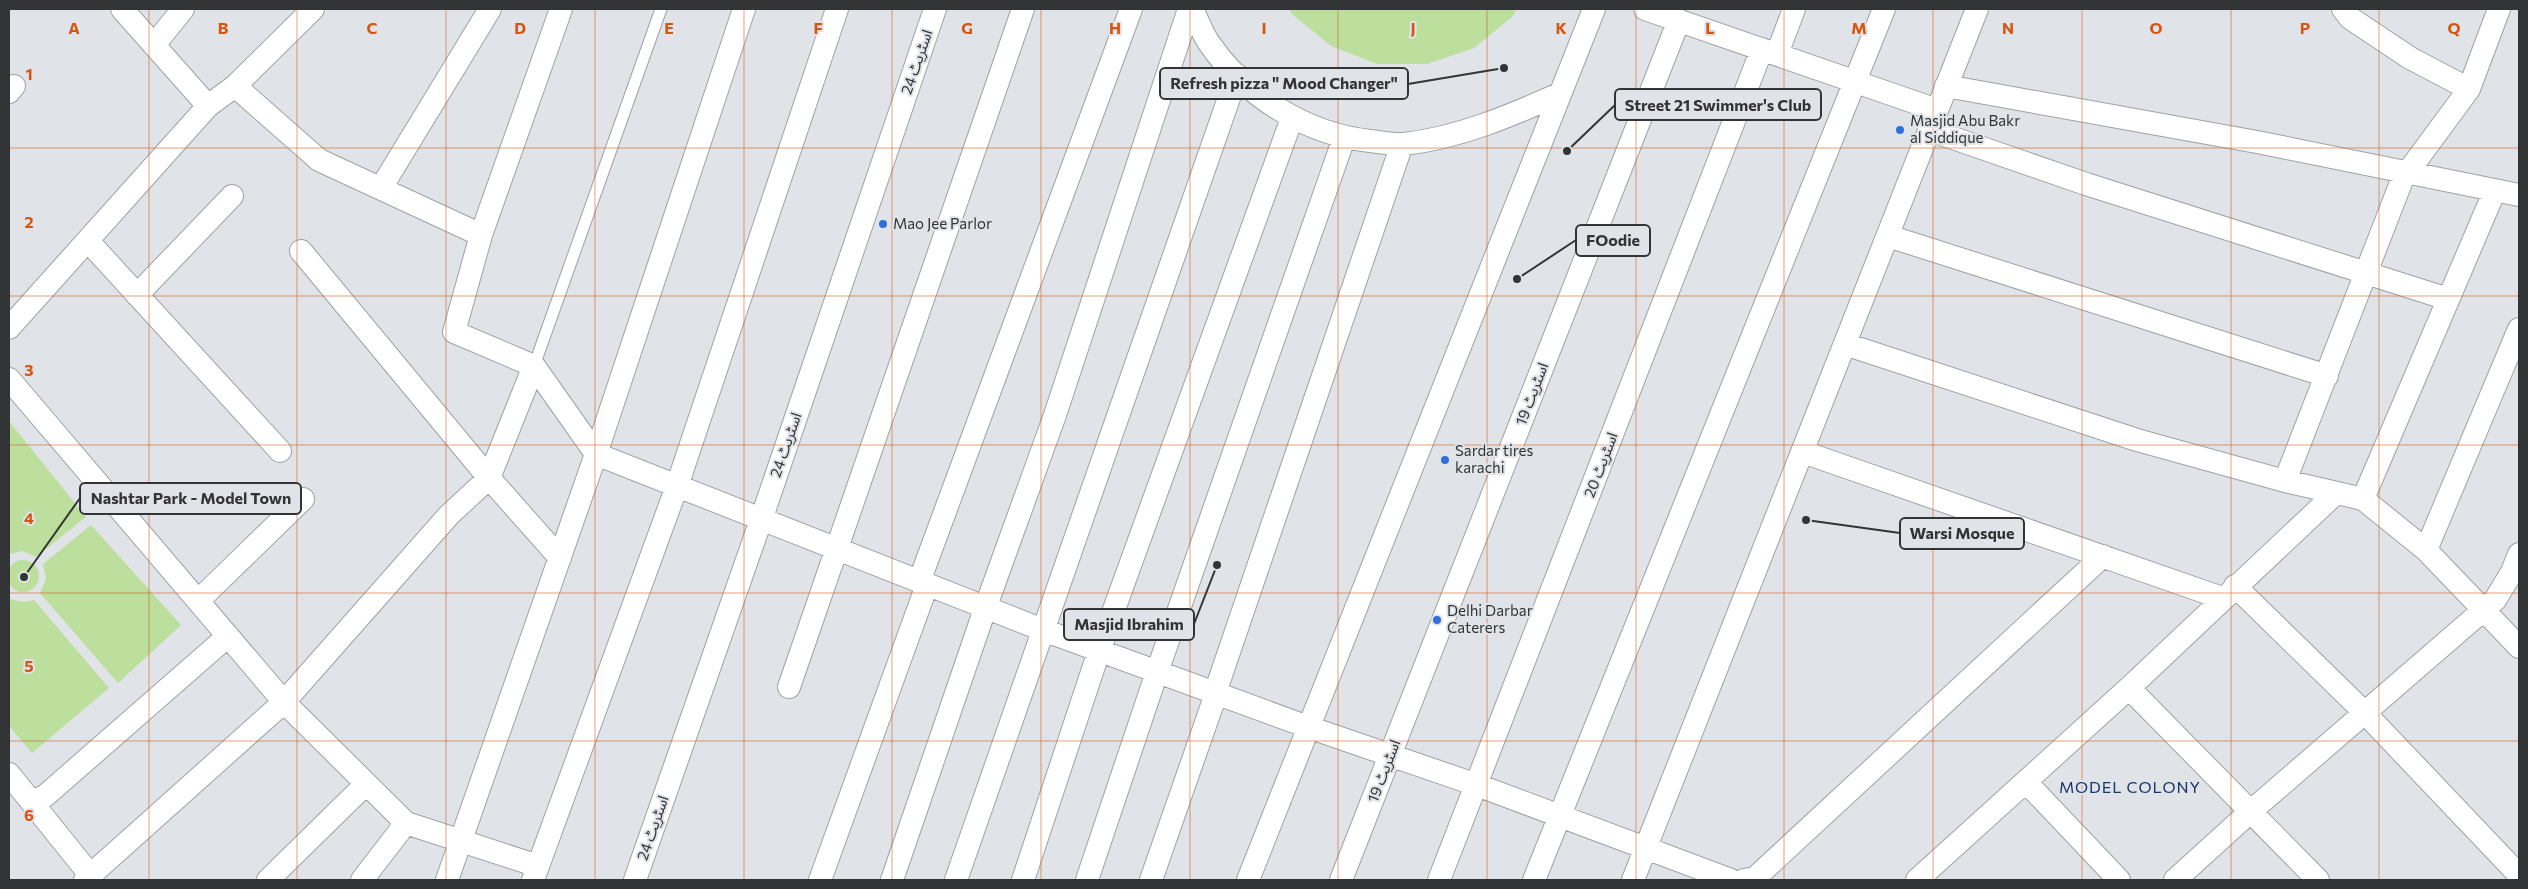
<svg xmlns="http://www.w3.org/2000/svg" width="2528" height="889" viewBox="0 0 2528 889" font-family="Commissioner,'Noto Sans Arabic',sans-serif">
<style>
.green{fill:#bddf9d}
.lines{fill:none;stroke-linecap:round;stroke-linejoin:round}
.service-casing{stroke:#9fa2a5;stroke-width:13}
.minor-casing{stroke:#9fa2a5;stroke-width:24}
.service{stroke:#fff;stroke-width:11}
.minor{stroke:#fff;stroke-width:22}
.grid{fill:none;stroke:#d65510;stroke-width:1;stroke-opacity:0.55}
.poi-dot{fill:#2f6fdc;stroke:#e0e3e7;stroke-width:2}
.labels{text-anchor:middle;stroke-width:4;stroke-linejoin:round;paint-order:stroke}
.street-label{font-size:15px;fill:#323435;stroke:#e0e3e7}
.poi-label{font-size:15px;fill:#323435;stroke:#e0e3e7;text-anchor:start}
.neighbourhood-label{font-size:16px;letter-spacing:1px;fill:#16366b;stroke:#e0e3e7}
.grid-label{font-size:16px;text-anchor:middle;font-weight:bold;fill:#d65510;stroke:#e0e3e7;stroke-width:4;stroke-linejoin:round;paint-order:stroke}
.leader{fill:none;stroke:#323435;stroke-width:2}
.callout-dot{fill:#323435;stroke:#e0e3e7;stroke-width:2}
.callout{fill:#e0e3e7;stroke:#323435;stroke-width:2}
.callout-label{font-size:16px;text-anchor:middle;font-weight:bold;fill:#323435}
</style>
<rect width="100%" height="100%" fill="#e0e3e7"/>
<path class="green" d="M1289,9H1517L1512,17L1474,48L1427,64H1377L1331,46L1293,15Z
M9,421L86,517L36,557L22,551L9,554Z
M91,525L181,625L118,683L40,593L46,579L43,564Z
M7 576a16 16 0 1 1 32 0a16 16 0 1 1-32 0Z
M9,599L24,602L34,600L109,688L32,753L9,726Z"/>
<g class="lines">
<defs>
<path id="service" d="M534,366L661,9"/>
<path id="minor" d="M122,9L208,106
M561,9L481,235L454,332L534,366L596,454L1043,630L1308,727L1477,785L1731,880
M1192,9C1198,20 1202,33 1209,43C1245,96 1306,134 1370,141C1381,142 1393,145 1404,144C1458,138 1510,116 1559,94
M1645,9L1937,110
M2343,9L2350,18L2410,58L2469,89
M154,45L183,9
M1777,54L1794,9
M235,86L319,160L481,235
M1946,86L2257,142L2519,195
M9,92L14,86
M1930,130L2086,184L2448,299
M381,188L490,9
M1888,236L2327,376
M88,241L280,451
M301,251L489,478L560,558
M137,295L232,196
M9,328L208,106L235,86L313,9
M1845,344L2137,440L2285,481L2363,499L2426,550L2519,647
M9,379L284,702L406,823L538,866
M1803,452L2222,598
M2285,481L2402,180L2469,89L2499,9
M2363,499L2495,190
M2426,550L2519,329
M919,582L1131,9
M2235,586L2365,713L2519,875
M198,601L303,499
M789,687L1023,9
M2129,688L2318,880
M1215,693L1402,144
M9,774L91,876
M2026,782L2119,880
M29,799L36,800L45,796L228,636
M85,880L284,702L449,515L489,478L534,366
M268,880L366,784
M362,880L406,823
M447,880L596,454L744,9
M533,880L677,486L837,9
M635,880L761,520L935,9
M820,880L927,585
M892,880L986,606L1055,415L1189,9
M956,880L1237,75
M1023,880L1099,651L1292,118
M1087,880L1157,672L1344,138
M1151,880L1216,694
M1248,880L1594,9
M1341,880L1679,20
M1439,880L1762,49
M1534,880L1884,9
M1633,880L1977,9
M1744,880L1755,878L2103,556
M1917,880L2129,688L2336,493
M2175,880L2250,812L2495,600L2512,572L2519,554"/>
</defs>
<use href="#service" class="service-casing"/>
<use href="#minor" class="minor-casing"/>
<use href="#service" class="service"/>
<use href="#minor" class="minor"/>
</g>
<path class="grid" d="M149,9V880M297,9V880M446,9V880M595,9V880M744,9V880M892,9V880M1041,9V880M1190,9V880M1338,9V880M1487,9V880M1636,9V880M1784,9V880M1933,9V880M2082,9V880M2231,9V880M2379,9V880M9,148H2519M9,296H2519M9,445H2519M9,593H2519M9,741H2519"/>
<g class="poi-dot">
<circle cx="1900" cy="130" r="5"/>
<circle cx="883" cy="224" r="5"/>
<circle cx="1445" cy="460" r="5"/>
<circle cx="1437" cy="620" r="5"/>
</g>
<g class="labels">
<g class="street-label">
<text transform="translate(917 62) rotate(-71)" y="5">اسٹریٹ 24</text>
<text transform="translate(1532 394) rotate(-69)" y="5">اسٹریٹ 19</text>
<text transform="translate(786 445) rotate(-71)" y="5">اسٹریٹ 24</text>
<text transform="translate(1601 465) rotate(-69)" y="5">اسٹریٹ 20</text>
<text transform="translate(1384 771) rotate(-69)" y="5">اسٹریٹ 19</text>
<text transform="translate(653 828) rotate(-71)" y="5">اسٹریٹ 24</text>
</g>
<g class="poi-label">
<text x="1910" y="126">Masjid Abu Bakr<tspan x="1910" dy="17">al Siddique</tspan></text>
<text x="893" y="229">Mao Jee Parlor</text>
<text x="1455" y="456">Sardar tires<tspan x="1455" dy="17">karachi</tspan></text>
<text x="1447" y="616">Delhi Darbar<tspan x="1447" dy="17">Caterers</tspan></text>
</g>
<g class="neighbourhood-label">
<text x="2130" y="793">MODEL COLONY</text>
</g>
</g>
<g class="grid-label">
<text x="74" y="34">A</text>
<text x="223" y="34">B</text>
<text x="372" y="34">C</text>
<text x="520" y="34">D</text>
<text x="669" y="34">E</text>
<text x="818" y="34">F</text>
<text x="967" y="34">G</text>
<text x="1115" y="34">H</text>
<text x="1264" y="34">I</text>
<text x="1413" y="34">J</text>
<text x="1561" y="34">K</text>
<text x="1710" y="34">L</text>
<text x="1859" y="34">M</text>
<text x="2008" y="34">N</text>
<text x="2156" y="34">O</text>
<text x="2305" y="34">P</text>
<text x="2454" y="34">Q</text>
<text x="29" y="80">1</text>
<text x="29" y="228">2</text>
<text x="29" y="376">3</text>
<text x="29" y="524">4</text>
<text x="29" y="672">5</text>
<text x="29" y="821">6</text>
</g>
<path class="leader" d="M1504 68L1408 84M1567 151L1615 105M1517 279L1576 240M24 577L80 498M1806 520L1900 533M1217 565L1194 624"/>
<g class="callout-dot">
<circle cx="1504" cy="68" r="5"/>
<circle cx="1567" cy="151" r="5"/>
<circle cx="1517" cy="279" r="5"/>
<circle cx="24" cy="577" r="5"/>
<circle cx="1806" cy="520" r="5"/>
<circle cx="1217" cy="565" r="5"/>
</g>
<g class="callout">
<rect x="1160" y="68" width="248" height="31" rx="5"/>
<rect x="1615" y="89" width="206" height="31" rx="5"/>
<rect x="1576" y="225" width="74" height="31" rx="5"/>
<rect x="80" y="483" width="221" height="31" rx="5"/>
<rect x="1900" y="518" width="124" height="31" rx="5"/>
<rect x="1064" y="609" width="130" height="31" rx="5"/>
</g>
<g class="callout-label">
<text x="1284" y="89">Refresh pizza " Mood Changer"</text>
<text x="1718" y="111">Street 21 Swimmer's Club</text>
<text x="1613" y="246">FOodie</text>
<text x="191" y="504">Nashtar Park - Model Town</text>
<text x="1962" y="539">Warsi Mosque</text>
<text x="1129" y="630">Masjid Ibrahim</text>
</g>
<rect width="2528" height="889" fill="none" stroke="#323435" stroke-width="20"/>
</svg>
